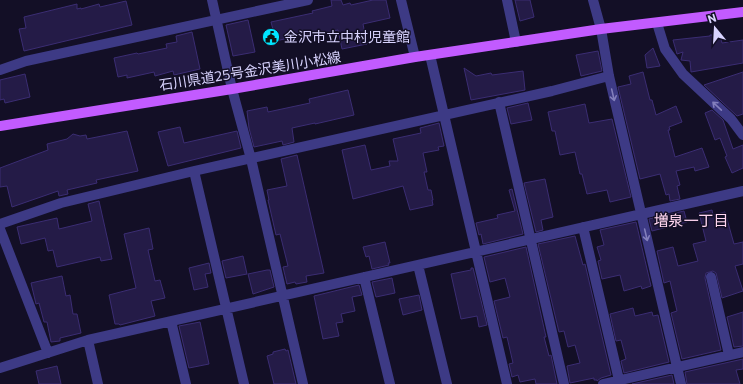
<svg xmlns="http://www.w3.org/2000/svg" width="743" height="384" viewBox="0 0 743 384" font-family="Commissioner,'Noto Sans JP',sans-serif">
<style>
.building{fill:#241b47;stroke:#3b2d73}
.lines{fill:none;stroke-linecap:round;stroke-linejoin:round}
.minor{stroke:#3d3a85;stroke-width:10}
.major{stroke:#c25bff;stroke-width:10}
.oneway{stroke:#837fbc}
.labels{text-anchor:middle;stroke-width:3;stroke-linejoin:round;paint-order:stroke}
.poi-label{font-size:14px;fill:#d9d4ff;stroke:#130f26;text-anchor:start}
.street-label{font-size:14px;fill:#d9d4ff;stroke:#130f26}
.neighbourhood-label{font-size:15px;fill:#ffd6f0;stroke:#130f26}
</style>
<rect width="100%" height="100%" fill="#130f26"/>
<path class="building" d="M331,0H341L343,5L350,3L351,5L373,0H386L390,18L363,24L367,44L342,49L338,30L310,36L309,33L276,41L271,22L313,13L312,11L332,6Z
M515,0H530L534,17L520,21Z
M126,1L132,25L24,51L19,29L26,28L24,17L77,4V9L81,8V9L99,4L100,7Z
M248,20L255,52L233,56L226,25Z
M192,32L200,69L174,75L173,71L155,76L154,72L127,78V75L118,77L114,58L137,53L138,54L167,48L166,44L177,42L176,36Z
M710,35H720L722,43L743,40V63L691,72L690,61L681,60L683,52L677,54L673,40L710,36Z
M653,48L660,66L647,68L645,55Z
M598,51L602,71L581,76L576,55Z
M464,68L476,76L491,73L492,75L523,71L525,90L471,100Z
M643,72L650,100H652L656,115L676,106L682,122L669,127L670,130H668L675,157L702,148L709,167L695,171L694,167L676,171L680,185L677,186L680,199L670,201L669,194L666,195L660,174L640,179L618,87L631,84L629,76Z
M743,72V114L737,116L704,85Z
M25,74L30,97L5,103L4,99L0,100V80Z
M348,90L354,115L315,124V123L292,128L294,142L283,145L282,141L254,147L249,128L247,111L267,107L268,112L310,103L309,99Z
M528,103L532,120L511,124L507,108Z
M585,104L589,123L612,119L631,197L610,202L607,190L587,194L582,174H580L575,152L560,155L555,131H552L548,112Z
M712,110L723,120L733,149L743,145V168L732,173L725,157L727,156L720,138L715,140L705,113Z
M439,123L444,146L438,147L439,150L423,153L427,172H424L428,190H431L433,200H432L433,205L410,210L403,186L353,199L342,150L365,145L371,170L390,166L389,161H398L393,139L421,133L420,128Z
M180,127L184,143L237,131L241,148L168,166L158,132Z
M127,131L138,171L96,180L97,183L67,190L68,194L59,196L58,191L12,207L7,186L0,187V168L48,150L47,144L67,139L73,134L80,136L86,135L87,139Z
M297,155L324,273L306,276L307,282L296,284L295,282L287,284L283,267L288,266L280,234L276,235L268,200H269L267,190L287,186L281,159Z
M545,179L553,217L541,220L543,230L536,232L524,183Z
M512,189L523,234L483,244L481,234L479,235L476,223L498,218L497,215L515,211L509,190Z
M99,201L112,259L101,261L100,257L57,267L53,250L48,251L45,238L21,244L17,227L57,218L59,229L92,221L88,204Z
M712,210L713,215L725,212L734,244L743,242V264L735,266L743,291L722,298L716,273L713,271L706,273L705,278L721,350L682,359L671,313L677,311L670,281L664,283L657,251L673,247L678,266L698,261L693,244L706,241L699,213Z
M684,211L687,222L652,231L649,219Z
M636,222L651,286L642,289L641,286L624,291L620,275L602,279L598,261L601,260L597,247L604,245L600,230Z
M149,228L153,249L148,250L155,281L160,280L165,298L151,301L155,316L120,325L119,324H115L109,295L136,288L124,234Z
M575,236L583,265L585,264L611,375L601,378L597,381V380H594V378L570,383L567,366L580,363L575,345L568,347L564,331L559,332L538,244Z
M385,242L390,263H388L389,265L372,269L369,256L366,257L363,247Z
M526,247L546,337H544L549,356L551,355L557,384H536L535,379L520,382L518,375L512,377L509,364L513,363L507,337L503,338L494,301L510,297L505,278L490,282L484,257Z
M243,256L247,274L226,278L222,261Z
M209,263L211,273L205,274L208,287L194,290L189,268Z
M471,268H473L487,325L479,327L477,316L461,319L451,274L471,270Z
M267,270H270L274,287L253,294L248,274Z
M62,276L66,296L70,295L73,314H77L81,333L60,338V341L51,342L47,322H44L39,303L36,304L31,283Z
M392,278L395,293L376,297L372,282Z
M359,285L362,295L352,297L355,311L341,314L343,322L336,323L339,336L323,339L314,296Z
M419,295L422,310L403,315L399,299Z
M633,308L635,316L652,312L653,316L658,315L669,362L624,373L621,361L626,359L621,340L616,341L610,314Z
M743,312V346L734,347L727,317Z
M200,322L209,364L189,368L179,326Z
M285,349L286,351L288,350L296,384H274L267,356L273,354V352Z
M743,359V369L736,370L740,384H687L685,372Z
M57,366L61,384H39L36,371Z
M672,375L674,384H632Z"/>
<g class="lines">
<path class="minor" d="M212,0L232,89L251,159L303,384
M401,0L415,57
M507,0L516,42
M593,0L601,29L609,76L681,384
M657,23L665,49L683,74L731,119L743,135
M430,55L507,384
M0,70L26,61L308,0
M499,102L564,384
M194,171L244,384
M0,224L61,203L194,171L552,91L609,76
M583,227L619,380
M0,229L48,353
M418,265L447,384
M364,277L390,384
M711,277L729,355
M171,321L186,384
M88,340L98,384
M0,368L88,340L743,191
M603,384L743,352"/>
<path class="major" d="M0,126L232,89L415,57L601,29L743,12"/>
</g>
<defs><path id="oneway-shaft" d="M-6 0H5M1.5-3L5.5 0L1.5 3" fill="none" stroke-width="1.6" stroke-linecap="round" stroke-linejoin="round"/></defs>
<g class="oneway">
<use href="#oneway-shaft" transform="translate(613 95) rotate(77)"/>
<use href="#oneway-shaft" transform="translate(717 106) rotate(-137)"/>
<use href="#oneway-shaft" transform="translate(646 235) rotate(77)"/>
</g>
<defs>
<symbol id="civic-disc" viewBox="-11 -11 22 22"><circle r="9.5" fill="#00e5ff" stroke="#130f26"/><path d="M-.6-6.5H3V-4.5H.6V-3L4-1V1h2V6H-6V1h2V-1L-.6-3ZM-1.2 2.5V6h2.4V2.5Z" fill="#111"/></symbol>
</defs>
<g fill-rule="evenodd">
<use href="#civic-disc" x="261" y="27" width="20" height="20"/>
</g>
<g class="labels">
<g class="poi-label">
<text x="284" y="42">金沢市立中村児童館</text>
</g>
<g class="street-label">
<text transform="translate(250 71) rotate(-9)" y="5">石川県道25号金沢美川小松線</text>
</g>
<g class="neighbourhood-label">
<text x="691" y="226">増泉一丁目</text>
</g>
</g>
<g transform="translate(715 28) rotate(342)" stroke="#130f26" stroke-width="3" paint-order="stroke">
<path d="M0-3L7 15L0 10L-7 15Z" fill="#d9d4ff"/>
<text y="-6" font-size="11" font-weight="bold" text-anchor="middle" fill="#d9d4ff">N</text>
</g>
</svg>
